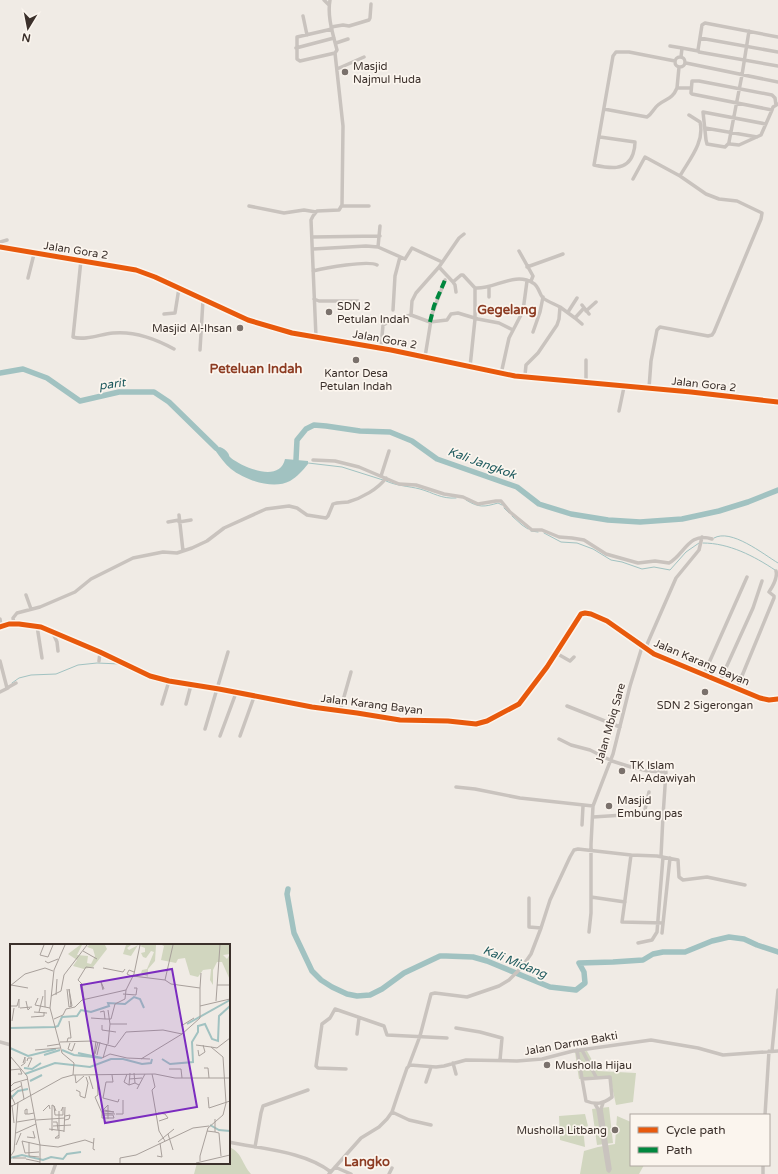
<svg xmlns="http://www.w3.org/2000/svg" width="778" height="1174" viewBox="0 0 778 1174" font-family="'Varela Round',sans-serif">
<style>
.green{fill:#d1d6bf}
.water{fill:#a1c2c1}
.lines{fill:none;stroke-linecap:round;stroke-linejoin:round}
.stream{stroke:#a1c2c1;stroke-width:1}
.river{stroke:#a1c2c1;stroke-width:5.5}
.minor{stroke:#c9c3be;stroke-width:3.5}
.quiet{stroke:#00873e;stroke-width:4;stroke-dasharray:8 4;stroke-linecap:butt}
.cycleway-casing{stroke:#fbf5ee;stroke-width:8}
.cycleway{stroke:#e8590c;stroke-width:5}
.poi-dot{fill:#7a716c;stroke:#fbf5ee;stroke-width:1.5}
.labels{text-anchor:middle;stroke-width:3.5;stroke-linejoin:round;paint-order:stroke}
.poi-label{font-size:11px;fill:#3b302b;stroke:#fbf5ee;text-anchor:start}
.street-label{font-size:11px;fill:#3b302b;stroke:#fbf5ee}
.water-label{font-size:12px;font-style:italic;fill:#1f5a5e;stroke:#fbf5ee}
.quarter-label{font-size:13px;font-weight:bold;fill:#8c3b22;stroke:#fbf5ee}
.inset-river{fill:none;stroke:#a1c2c1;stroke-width:2}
.inset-road{fill:none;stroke:#a8a09b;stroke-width:1}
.view{fill:#7b2cbf;fill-opacity:0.15;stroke:#7b2cbf;stroke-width:2}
.inset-edge{fill:none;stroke:#3b302b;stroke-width:2}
</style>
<rect width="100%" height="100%" fill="#f0ebe5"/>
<path class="green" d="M587,1051L598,1071L636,1073L633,1102L616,1105L610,1077L579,1079L575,1052Z
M609,1107L613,1143L597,1145L592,1109Z
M585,1114L588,1126L583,1128L585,1147L560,1140L559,1116Z
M617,1116L631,1122V1165H644L639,1174H580L584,1151L598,1147L615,1144Z
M229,1147C242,1152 242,1164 251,1174H194L197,1163H229Z"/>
<path class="water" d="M220,447C223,448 226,450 228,453C230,456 228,455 231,458C244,468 280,483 285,459L308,461V464C303,470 297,477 290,481C273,490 245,480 231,469C225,464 220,457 215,450L216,448Z"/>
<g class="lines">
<path class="stream" d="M308,463L342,467L383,480
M386,481C397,486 408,486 420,489C434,493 441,499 456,498
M466,500C479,508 484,507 498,503L502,505
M504,508L509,513
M512,516L522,525L528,529
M531,531L538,532
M544,533L561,542L577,543L593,549L611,560L622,562L642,569L654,567L670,570L686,552L699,543
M714,538C731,528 763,554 778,563
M703,543C729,543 754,556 775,570
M155,679L167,682
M12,683L19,678L31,675L56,674L78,665L97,663L120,664L125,666
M170,683L190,686
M193,687L215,691
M218,691L234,695
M237,695L251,698
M255,699L271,702"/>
<path class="river" d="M0,373L23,369L47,378L80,401L119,392H154L169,402L216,448
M296,460L297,440L306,429L314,425L326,426L360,431L390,432L412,441L437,459L517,487L539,504L571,514L608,520L640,522L682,519L719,511L748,502L778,490
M288,889L287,894L294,933L312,971L321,980L332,987L347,994L357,996L370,995L382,989L404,973L440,956H446L473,957L487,961L550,987L576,990L585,983L584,972L579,963L613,962L643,960L653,954L663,952H685L712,941L729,937L744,939L757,945L778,952"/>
<path class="minor" d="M324,0L329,5
M303,16L307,35
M331,27L343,25L349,26L369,20L370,18L371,4
M332,29L297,37V59L300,61L335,53
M749,31L742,75L729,142L730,144L739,145L761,135L772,110L773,107L778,104
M778,37L705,23L702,25L698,50L699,52L778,66
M700,38L778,52
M336,43L348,39
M670,46L682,48
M296,48L334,38
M675 62a5 5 0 1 1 10 0a5 5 0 1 1-10 0Z
M681,57L682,48L698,51
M686,63L778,82
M679,67L677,88H691
M337,69L364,57
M604,109L647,117C652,114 653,109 658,105C666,98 672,100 677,88
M772,110L692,94L691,93L692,81H699L772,95L775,98L776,105
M705,128L757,137
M600,137L635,142C635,146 634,151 633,154C627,172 608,168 594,165L613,56L616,52H629L675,61
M729,143L725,147L707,144L706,140L703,112L766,124
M680,176C689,160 705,142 700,122L689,115
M633,179L645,157L680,176L706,194L719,199L737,201L762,213L761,219L714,332L712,335L708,336L660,327L657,330L651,361L649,388
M249,206L284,213L304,210L316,212
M342,206H369
M380,226L378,247L405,259L412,248L442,262
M312,237L380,236
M0,242L7,240
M0,247L136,270L155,277L248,320L292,333L391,350L515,376L691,392L778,402
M313,249L366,246L378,247
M519,251L533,276L531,281
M81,260L73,337C85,341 101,334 113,333C134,331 156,339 174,349
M439,267L453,282L461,275H463L475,288V319L470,367
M527,267L563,254
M313,271C325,268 368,260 377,265
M28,278L34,254
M453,282L455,285L456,292
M475,288C493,290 515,271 533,283C539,286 539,294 543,298C548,302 555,304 560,307L559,319L557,325L538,353L526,365L525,375L523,377
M489,288V297
M314,299L319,301H358
M582,305L589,314
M560,307L575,318L584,308
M393,310L395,276L400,257
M586,311L596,302
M568,312L577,298
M164,314L175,313L179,288
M411,315L412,301L416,293L439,267L459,238L464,234
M575,318L582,324
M533,332L540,312L543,297
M316,337L311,220L313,216L317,211L339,210L342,205L343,126L335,53L337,50C333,34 327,17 330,0
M381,348L383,325L391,321L411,315L430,322L447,320L451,314L458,313L478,319L499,323L513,330
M200,350L203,300
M425,357L432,314L445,280
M501,374L509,338L523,311L527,281
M586,384V360
M619,411L624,387
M313,460L335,461L359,467L399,484L416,485L444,494L463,497L478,504L496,501H501L510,512L532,530H542L559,537L572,538L584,540L606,554L638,563L655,561L669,563C684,555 689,531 712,539
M381,476L389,451
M179,515L183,551
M168,522L179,520
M179,522L191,520
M26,595L31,609
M0,619L1,627
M14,624L13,618L17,613L40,607L75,592L91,579L133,558L163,552L177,553L192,548L207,541L224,528L266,509L289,506L297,508L307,515L326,518L328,516L333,504C338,502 343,503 348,502C362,498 378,489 386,478
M37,626L42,658
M0,627L9,624H19L41,627L100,652L150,676L169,681L219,689L312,707L357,713L400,720L448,721L476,724L487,721L519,704L547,667L574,625L581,614L585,613L591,614L607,621L654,654L760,698L769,700L778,699
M52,631L57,642L58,651
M645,649L676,578L699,550L702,537
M556,653L570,661L574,657
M0,661L7,688L16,683
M99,661L100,652
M704,674L747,577
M720,681L753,608L762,581
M737,688L774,598V596L769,592C773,586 778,578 776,571
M0,692L8,688
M162,704L169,681
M186,704L191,685
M567,706L620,727
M340,711L351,672
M205,729L228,652
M220,736L236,693
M240,736L254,697
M559,739L571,745L590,750L612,761L631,767L648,771L666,772L663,816
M456,787L475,789L520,798L593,806
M644,814L649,792
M593,817L639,814L663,816L661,856
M582,825L583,806
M631,855L657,856L678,860L679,877L683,880L707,877L745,885
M591,897L625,902
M529,898V927L541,928
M589,932L591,913V844L593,806L613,754L630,686L642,647
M662,933L670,858
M638,943L652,940L657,932L663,857
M456,1028L480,1032L502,1038L500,1060
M357,1034L359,1018
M0,1042L11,1045
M577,1050L586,1101C596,1105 603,1104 612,1097L610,1077L582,1079
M582,1050L596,1077
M772,1051L778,990
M453,1063L456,1074
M409,1065L420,1036L431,994L435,993L467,997L499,986L509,980L522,967L531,954L541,928L550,900L570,857L574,850L578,849L631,855L622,922L663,923
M346,1069L318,1068L316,1066L322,1024L330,1018L335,1009L384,1026L387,1035L447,1038
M426,1082L431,1067
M595,1104L598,1109L608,1170L609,1171L610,1169L601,1109L603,1103
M392,1112L409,1120L431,1125
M765,1115L769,1051
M229,1142C261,1149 304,1151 331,1172
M255,1147L261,1113L263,1106L308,1090
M335,1167L351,1174
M52,1174L56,1163
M329,1174L361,1138L379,1127L387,1119L392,1112L397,1097L407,1068L410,1065L436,1067L444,1066L466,1060L517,1061L542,1059L573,1051L651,1040L698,1048L723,1055L778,1051
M389,1174L392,1168
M763,1174V1165"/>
<path class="quiet" d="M430,322L434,306L445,280"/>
<defs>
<path id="cycleway" d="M0,247L136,270L155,277L248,320L292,333L391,350L515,376L691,392L778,402
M0,627L9,624H19L41,627L100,652L150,676L169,681L219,689L312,707L357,713L400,720L448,721L476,724L487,721L519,704L547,667L574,625L581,614L585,613L591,614L607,621L654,654L760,698L769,700L778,699"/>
</defs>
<use href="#cycleway" class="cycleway-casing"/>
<use href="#cycleway" class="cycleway"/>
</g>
<g class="poi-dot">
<circle cx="345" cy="72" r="4"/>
<circle cx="329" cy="312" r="4"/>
<circle cx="240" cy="328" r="4"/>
<circle cx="356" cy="360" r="4"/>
<circle cx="705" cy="692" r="4"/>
<circle cx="622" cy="771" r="4"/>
<circle cx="609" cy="806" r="4"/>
<circle cx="547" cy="1065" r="4"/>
<circle cx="615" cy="1130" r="4"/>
</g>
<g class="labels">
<g class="poi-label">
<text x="353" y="70">Masjid<tspan x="353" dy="13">Najmul Huda</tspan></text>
<text x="337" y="310">SDN 2<tspan x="337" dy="13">Petulan Indah</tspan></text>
<text x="232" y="332" text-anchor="end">Masjid Al-Ihsan</text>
<text x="356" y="377" text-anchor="middle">Kantor Desa<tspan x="356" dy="13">Petulan Indah</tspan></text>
<text x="705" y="709" text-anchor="middle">SDN 2 Sigerongan</text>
<text x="630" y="769">TK Islam<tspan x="630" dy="13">Al-Adawiyah</tspan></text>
<text x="617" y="804">Masjid<tspan x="617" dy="13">Embung pas</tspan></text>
<text x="555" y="1069">Musholla Hijau</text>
<text x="607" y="1134" text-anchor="end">Musholla Litbang</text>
</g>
<g class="street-label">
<text transform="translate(76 250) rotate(9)" y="4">Jalan Gora 2</text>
<text transform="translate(385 339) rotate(10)" y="4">Jalan Gora 2</text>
<text transform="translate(704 384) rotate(6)" y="4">Jalan Gora 2</text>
<text transform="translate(702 662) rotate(23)" y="4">Jalan Karang Bayan</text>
<text transform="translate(372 704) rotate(7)" y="4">Jalan Karang Bayan</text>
<text transform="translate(610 723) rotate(-74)" y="4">Jalan Mbiq Sare</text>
<text transform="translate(571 1043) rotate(-10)" y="4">Jalan Darma Bakti</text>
</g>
<g class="water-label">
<text transform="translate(112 384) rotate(-8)" y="4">parit</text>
<text transform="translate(482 463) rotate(20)" y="4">Kali Jangkok</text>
<text transform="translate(515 962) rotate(22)" y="4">Kali Midang</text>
</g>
<g class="quarter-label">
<text x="507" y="314">Gegelang</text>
<text x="256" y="373">Peteluan Indah</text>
<text x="367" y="1166">Langko</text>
</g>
</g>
<g transform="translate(10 944)">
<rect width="220" height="220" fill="#f0ebe5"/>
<path d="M70,1H72L67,11L78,12L77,19L81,20L85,12L83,5L77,3L79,1H95L97,5L83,23L74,25L63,22L67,16L58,10ZM116,1H121L117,4L119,6L128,1L121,12L113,10ZM132,1H146L145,17L138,25V33L131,29L132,26L137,25L144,8L141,7L136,14L133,13L131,9L135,8V4L130,2ZM152,1H220V10L213,11L217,15L220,10V36L212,18H207L203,26V41L200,36L201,25L193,26L188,33L180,31L175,14L168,15L166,19L151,16L154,2Z" fill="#d1d6bf"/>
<path class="inset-river" d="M177,80L220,56M0,84L45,83L48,82L52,73L67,72L71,66L81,68L99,62L98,59L115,60L124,53L130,55L134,64M0,104L18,112L46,105M52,106L64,111L92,114M68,109L92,114M34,111L50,106M152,115L160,120L183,118L182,98L188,88V82L195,80L202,95L208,97L209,72L220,62M14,124L22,125L31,119M15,130L45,119L80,123L101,115H113L132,120L141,119L142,115M20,137L32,131M0,155L8,147L18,145M200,181L209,186L220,187M0,214L12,211L33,216L41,213L53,215L57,210L71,208"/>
<path class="inset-road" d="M34,1L30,11L38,13L43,1M55,1L44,26L40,64L52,109L64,119L63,131M73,7L87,15M35,17L38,19L48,15M93,24L113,28L115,25M123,32L155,36L161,40L190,44V62M123,33L117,30L119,26L124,28M155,36L163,1M1,41L18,44M207,41H220M0,42L15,30L35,24L43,27M190,44L191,29M57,45L59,63L62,62L59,45M59,45L61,63M93,46L91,38L94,45M113,50L126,51L127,44H124M46,51L47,35M41,52L51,47L54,31L77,1M28,54L25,61L40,64M74,55L72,40L68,36L76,23L84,24M16,57L18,66L20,64M206,57L210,1M0,62H7L9,55V64M35,63V46M10,64L22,63M24,68L37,69M29,68L33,52M90,68L94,67L95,75H101L105,60L115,55L116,46M21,73L34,72V68M81,74L95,75M44,75L53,71L56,65L65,63L72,56L116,46L124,30L130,1M2,77L4,64M100,80H117M92,81V86L106,88M171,82L184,74M50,98L82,97L105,103L116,88L153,86L172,90L190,74V62L220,55M57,98L58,94H61L59,77M60,99L58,105L62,107L65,99M98,100L100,80L98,66M186,101L201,103M37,102L50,100M25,106L50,104M188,106L189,112L195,108L193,101M85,110L88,98M87,111L90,98M0,112L17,132L30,201V219M84,112L86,97M92,114L100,110L117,114L140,115M93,114L97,100M131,115L172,90M17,117L18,114H22L18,123M11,122L15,119V113L13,119M194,124H198L199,134M159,125H171L172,134M0,126L10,125L12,130H8M124,129L125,139L129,141M117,130L114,138L119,141L125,139M142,130L145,143L142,146L149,187L155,197M65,131L66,139L74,132M102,131L103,138H96L93,154L108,158L109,155M79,132L83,145M87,132L88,151L85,153L92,169L105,170M119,135L132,134M11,138L14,155M119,141L120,129M0,143L4,139L18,135M127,145L135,130M66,146L70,148V152L75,154L78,139L76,133M0,148L11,142M0,149L5,160M198,153L199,164L220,157M2,161L4,179M0,163L52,134L63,131L145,130L165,134H220M33,167L39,161L40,165M46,167L44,162L45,171H53V163L51,167M49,167V194H45L49,191M92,167L98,161V175M93,167L104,168L94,166M92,169V174H104L103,171H92M148,169L155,170L158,174L149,177M17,170V165L15,166V170H19L24,169M106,170H113V156M55,172L60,171L59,175L55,176M26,176L55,174M7,178L25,175M43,178H47L48,186M43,182L61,181M39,185L54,187M42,187V161L44,162M197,187L205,188V175M54,188L55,163M205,188L209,189L211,212M6,189L26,180M158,190L163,206M17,193L25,194L23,187M84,194L83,205L85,206M19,198V212L29,213M148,198L164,185M6,201L11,189M30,201L48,203L75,196L83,199M29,208L15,209L12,197L30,201M147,212L152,213L150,199M0,213L4,207L8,158M3,214H16M16,215L30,218M190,217V212L198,184L213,171L216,159L213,113L201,103L207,104L220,94M110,219V214L126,211L183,184L199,182M186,219L220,211"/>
<path class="view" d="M162,25L187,163L95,179L71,41Z"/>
<rect width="220" height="220" class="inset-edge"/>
</g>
<rect x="630" y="1114" width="140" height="52" fill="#fbf5ee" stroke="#aea6a0"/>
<rect x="638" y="1127" width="20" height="6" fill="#e8590c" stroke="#aea6a0"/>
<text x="666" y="1134" font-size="12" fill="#3b302b">Cycle path</text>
<rect x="638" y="1147" width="20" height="6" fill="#00873e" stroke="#aea6a0"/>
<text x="666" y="1154" font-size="12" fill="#3b302b">Path</text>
<g transform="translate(28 28) rotate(190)" stroke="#fbf5ee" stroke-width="3" paint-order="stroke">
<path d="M0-3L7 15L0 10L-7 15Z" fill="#3b302b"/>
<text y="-6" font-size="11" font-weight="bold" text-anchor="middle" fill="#3b302b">N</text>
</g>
</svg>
